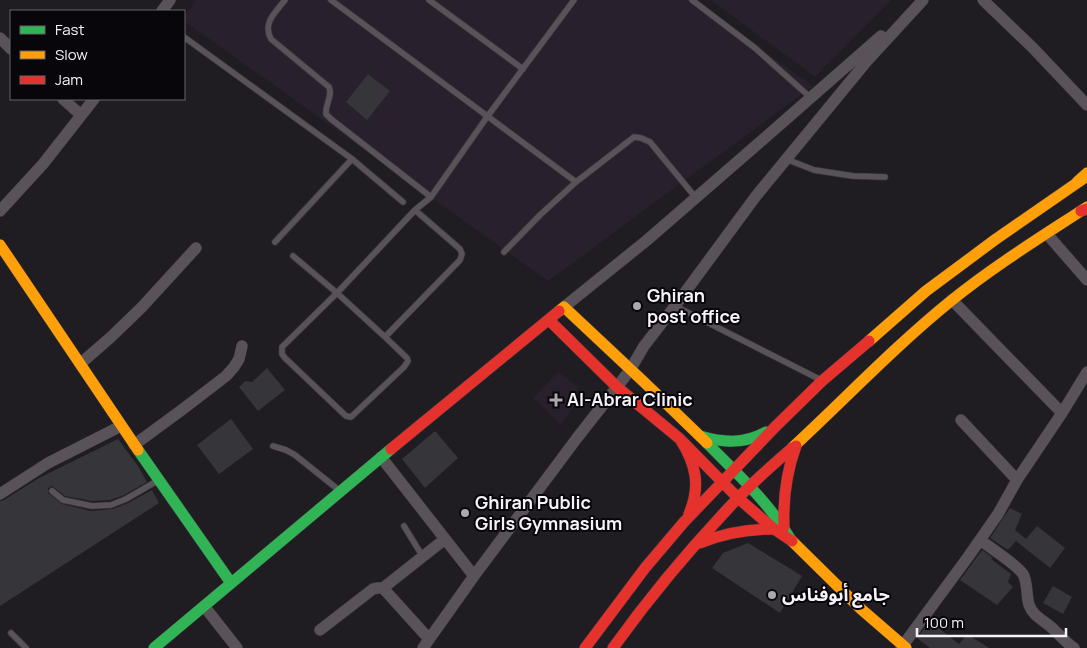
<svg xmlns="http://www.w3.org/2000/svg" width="1087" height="648" viewBox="0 0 1087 648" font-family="Manrope,'Noto Sans Arabic',sans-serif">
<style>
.built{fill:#28202d}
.building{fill:#363539}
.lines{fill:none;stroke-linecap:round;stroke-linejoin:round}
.lane-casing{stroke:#39373b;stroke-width:7}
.street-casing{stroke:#39373b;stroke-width:12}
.fast-casing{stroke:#39373b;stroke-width:12}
.slow-casing{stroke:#39373b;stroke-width:12}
.jam-casing{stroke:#39373b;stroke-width:12}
.lane{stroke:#5a5259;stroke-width:5.5}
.street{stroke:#5a5259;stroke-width:11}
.fast{stroke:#30b455;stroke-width:11}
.slow{stroke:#ff9f0a;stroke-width:11}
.jam{stroke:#e5322d;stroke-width:11}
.poi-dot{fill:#aaa7ad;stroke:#08060a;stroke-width:2}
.labels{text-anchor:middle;stroke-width:4;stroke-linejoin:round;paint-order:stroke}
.poi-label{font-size:18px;font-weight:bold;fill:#f5f2f8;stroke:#08060a;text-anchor:start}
</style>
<rect width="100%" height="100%" fill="#1f1d22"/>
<path class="built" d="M196,0H691L813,86L548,281L184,21V16Z
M711,0H891L815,77Z
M558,372L577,386V402L561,425L533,398Z"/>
<path class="building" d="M368,74L390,91L367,120L346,102Z
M267,368L285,390L258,411L239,387L245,381L252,382Z
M231,419L253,449L219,474L197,445Z
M435,431L458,458L425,488L402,459Z
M118,439L138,466L147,482L124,495L110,500L92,501L65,496L52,486L48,488V493L62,504L91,511L113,509L128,503L152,490L159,503L0,606V501L4,500L39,478Z
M1010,508L1022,514L1015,530L1026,539L1037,526L1065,548L1050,568L1016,541L1008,550L990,538Z
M748,543L802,576L780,613L712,568L723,553Z
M982,550L993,558L991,559L1011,574L1008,582L1013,587L997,605L960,580Z
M1053,586L1072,597L1063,614L1043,603Z
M930,621L959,644L967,634L989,648H930L917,638Z"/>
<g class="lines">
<defs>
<path id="lane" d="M285,0C276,12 262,23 271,39L329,87C333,96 325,104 326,114L331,119L431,197
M331,0L576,182
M429,0L523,69
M692,0L755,48L811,98
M184,37L352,159
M786,159L814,170L853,176L885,177
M275,242L352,159L403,202
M504,252L540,215L576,182L634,137L641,138L650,142L696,198
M293,256L337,293L385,337L407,358L408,361L404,367L351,417L346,416L285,358L282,354V347L337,293L415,210L431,197L487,117L574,0
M675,306L821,380
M385,337L460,260L462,254L460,249L415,210
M273,446L286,450L295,455L340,491
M52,491L63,500L92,506L111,505L126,499L157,481
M404,526L423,557
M11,633L26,648"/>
<path id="street" d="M983,0L1033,48L1087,105
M162,11L170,0
M0,38L11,49
M63,99L81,115
M0,211L43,164L94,99
M1047,234L1087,280
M952,300L1062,413
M564,307L646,241L767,136L881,36
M80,364L111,337L142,307L196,248
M961,420L1017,480
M134,445L183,409L226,376L234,367L239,359L242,346
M381,457L474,576
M0,494L48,463L121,426
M980,540C991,548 1017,565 1023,574C1028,583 1026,595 1029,605C1033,616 1043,620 1051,627C1059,634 1065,642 1074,648
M383,588L445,539
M204,606L237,648
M320,630L373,589L378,588H383L429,639
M423,648L474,576L577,438L617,387L630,370L644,346L675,306L756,196L867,61L923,0
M901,648L968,557L998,514L1017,480L1062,413L1087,372"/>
<path id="fast" d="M700,436C723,443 744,444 766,432
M707,443C737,474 769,502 791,540
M138,450L231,583
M154,648L391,449"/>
<path id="slow" d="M1077,182L1087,173
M0,245L138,450
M559,311L564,307L645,383L707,443
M869,341L926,291L996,239L1087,176
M792,448C845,399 895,346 952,300C994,266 1041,237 1087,207
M792,541L861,609L906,648"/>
<path id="jam" d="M1081,211L1087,209
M549,320L617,387L680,439L738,498L774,529L792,541
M680,439C696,464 701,486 689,514
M391,449L559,311
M784,527C783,499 786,473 796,446
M700,543C724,533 748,529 774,529
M585,648L645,568L684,522L775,427L822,381L869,341
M613,648C651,595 694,544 738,498C755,480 774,464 792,448"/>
</defs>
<use href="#lane" class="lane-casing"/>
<use href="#street" class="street-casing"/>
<use href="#fast" class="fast-casing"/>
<use href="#slow" class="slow-casing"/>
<use href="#jam" class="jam-casing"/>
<use href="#lane" class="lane"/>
<use href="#street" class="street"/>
<use href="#fast" class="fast"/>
<use href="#slow" class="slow"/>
<use href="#jam" class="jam"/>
</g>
<g class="poi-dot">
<circle cx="637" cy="306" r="5"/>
<path d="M553.5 392.5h5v5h5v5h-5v5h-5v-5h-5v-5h5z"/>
<circle cx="465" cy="513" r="5"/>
<circle cx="772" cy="595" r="5"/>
</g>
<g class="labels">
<g class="poi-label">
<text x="647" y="302">Ghiran<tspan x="647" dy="21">post office</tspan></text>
<text x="567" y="406">Al-Abrar Clinic</text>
<text x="475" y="509">Ghiran Public<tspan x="475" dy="21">Girls Gymnasium</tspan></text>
<text x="782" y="601">جامع أبوفناس</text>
</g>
</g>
<rect x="10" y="10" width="175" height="90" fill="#08060a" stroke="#676469"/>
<rect x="20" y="26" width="25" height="8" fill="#30b455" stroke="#676469"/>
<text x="55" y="35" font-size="15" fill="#f5f2f8">Fast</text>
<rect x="20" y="51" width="25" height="8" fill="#ff9f0a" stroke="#676469"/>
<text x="55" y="60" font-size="15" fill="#f5f2f8">Slow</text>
<rect x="20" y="76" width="25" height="8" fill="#e5322d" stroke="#676469"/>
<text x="55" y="85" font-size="15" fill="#f5f2f8">Jam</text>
<path d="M917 628v8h149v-8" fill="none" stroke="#f5f2f8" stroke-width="2.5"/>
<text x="924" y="628" font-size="15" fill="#f5f2f8" stroke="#08060a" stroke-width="4" paint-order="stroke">100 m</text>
</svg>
